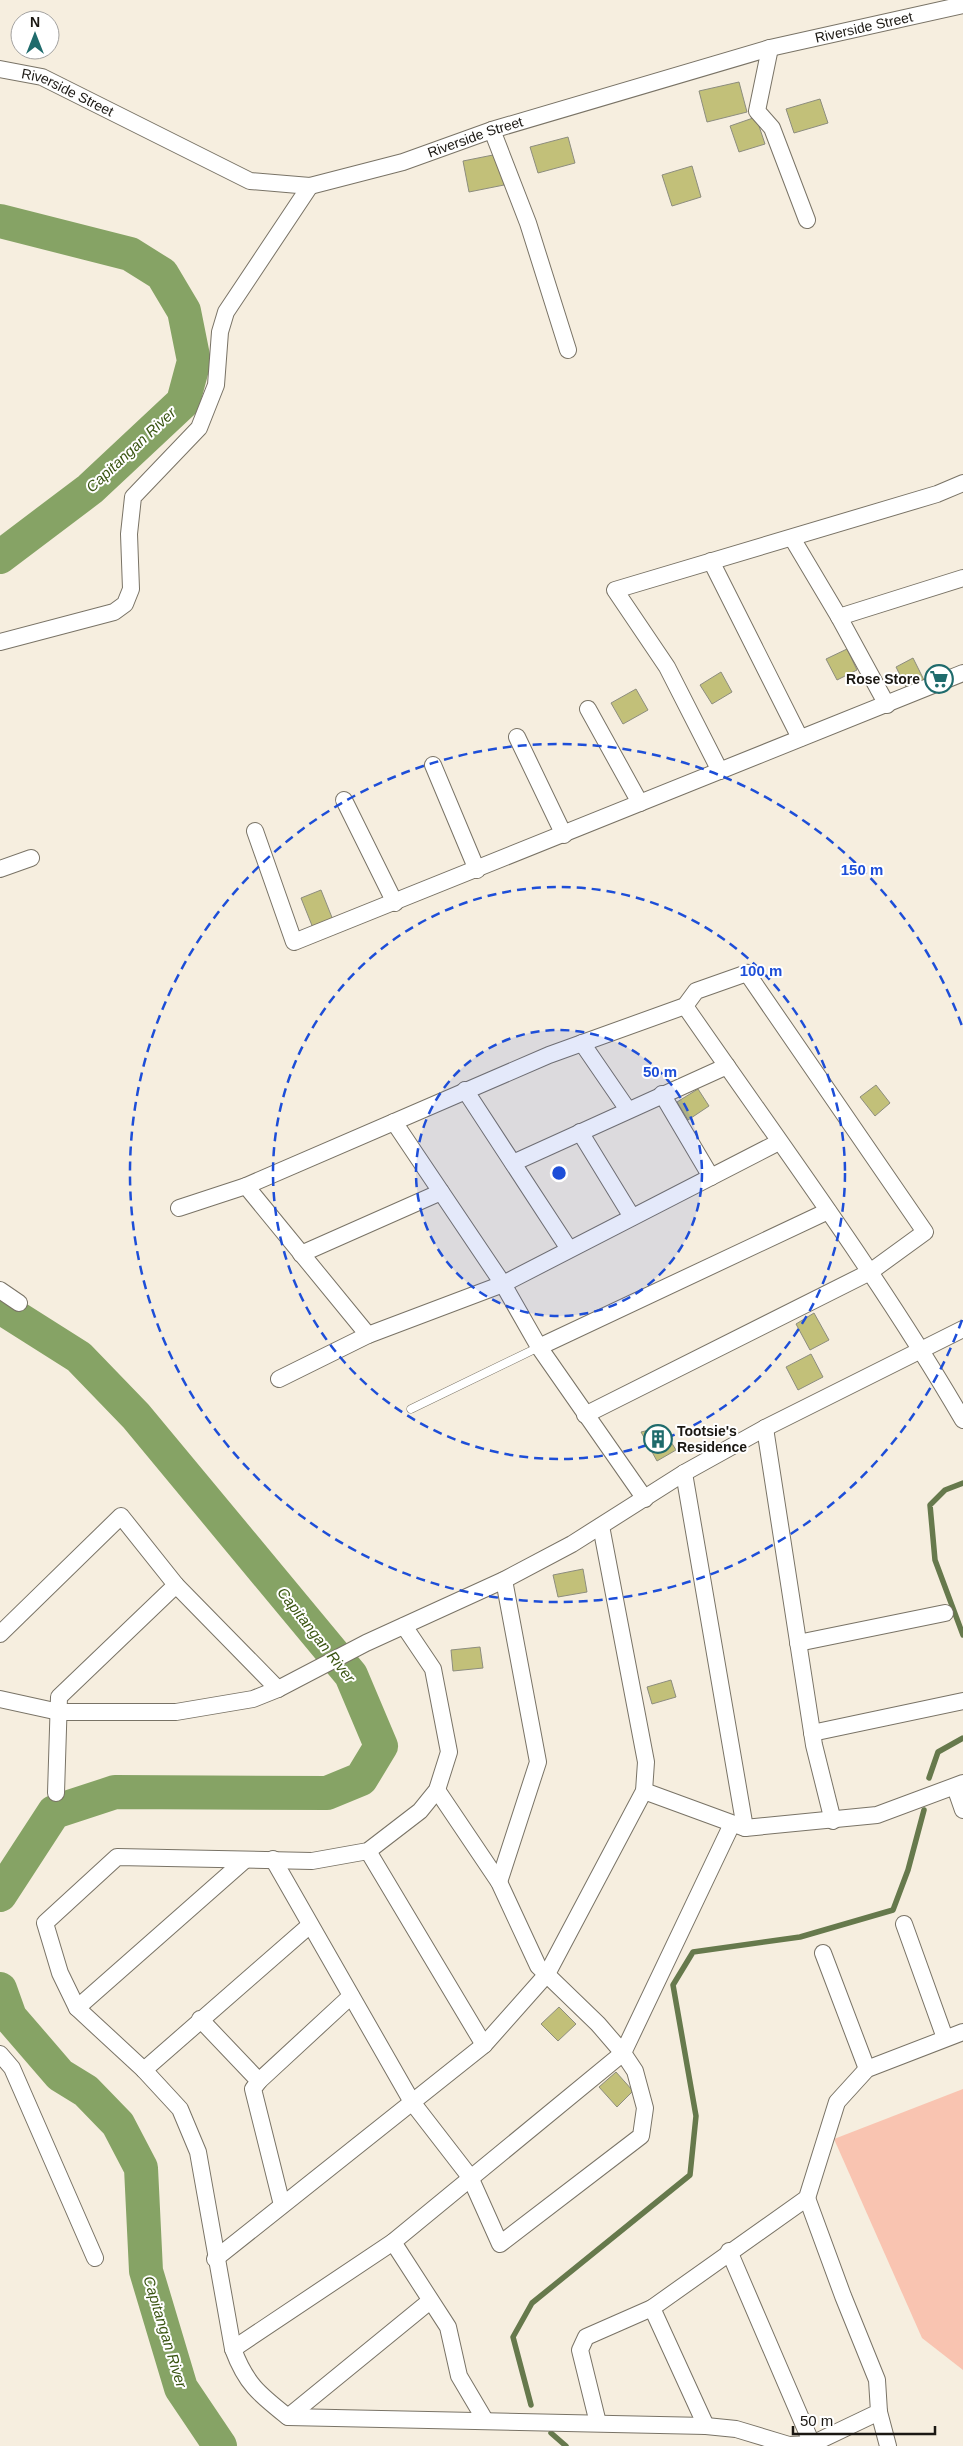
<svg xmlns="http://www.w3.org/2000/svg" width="963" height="2446" viewBox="0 0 963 2446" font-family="Helvetica,sans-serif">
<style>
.green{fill:#f9c4b1}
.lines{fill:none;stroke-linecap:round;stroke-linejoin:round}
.stream{stroke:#66794c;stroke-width:5.5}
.river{stroke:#86a365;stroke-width:34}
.building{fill:#c2c079;stroke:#8d8d7e}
.service-casing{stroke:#797366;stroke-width:9}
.minor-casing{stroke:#797366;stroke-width:18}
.service{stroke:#fff;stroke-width:8}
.minor{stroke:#fff;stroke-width:16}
.ring{fill:none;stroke:#1d4ed8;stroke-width:2.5;stroke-dasharray:9 6}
.labels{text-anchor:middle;stroke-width:4;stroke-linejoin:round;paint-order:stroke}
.street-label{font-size:14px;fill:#1b1813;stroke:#fff}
.poi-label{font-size:14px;font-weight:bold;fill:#1b1813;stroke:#fff;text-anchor:end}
.water-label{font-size:15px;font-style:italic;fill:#3a5512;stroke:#fff}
.centre{fill:#1d4ed8;stroke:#fff;stroke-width:2.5}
.ring-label{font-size:15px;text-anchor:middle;font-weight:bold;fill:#1d4ed8;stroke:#fff;stroke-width:4;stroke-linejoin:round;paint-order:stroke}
</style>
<rect width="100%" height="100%" fill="#f6eedf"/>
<path class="green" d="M963,2089V2370L922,2338L834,2139Z"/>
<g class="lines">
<path class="stream" d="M963,1483L945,1490L930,1505L935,1560L963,1635
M929,1778L938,1752L963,1738
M531,2405L513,2337L532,2303L690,2175L696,2116L673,1985L693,1952L800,1937L893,1910L908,1870L924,1810
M551,2433L566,2446"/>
<path class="river" d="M0,221L130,254L162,274L184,311L194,361L183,402L90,489L0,557
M0,1307L79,1357L136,1416L351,1675L381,1746L361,1779L327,1793L115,1792L54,1812L0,1895
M0,1989L10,2017L60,2075L86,2091L118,2124L141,2168L146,2271L181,2388L220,2446"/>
</g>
<path class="building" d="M739,82L747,112L707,122L699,91Z
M820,99L828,123L794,133L786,109Z
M756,117L765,144L739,152L730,126Z
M568,137L575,163L538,173L530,147Z
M498,154L504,185L469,192L463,161Z
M692,166L701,197L672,206L662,175Z
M847,649L857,670L837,680L826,659Z
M913,658L924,680L907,689L896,667Z
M721,672L732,692L712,704L700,685Z
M636,689L648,710L623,724L611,703Z
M321,890L333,920L313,928L301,898Z
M876,1085L890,1103L875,1116L860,1097Z
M698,1089L709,1106L688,1120L677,1102Z
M814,1313L829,1340L810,1350L796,1324Z
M811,1354L823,1377L798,1390L786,1367Z
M662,1427L676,1450L657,1461L641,1432Z
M583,1569L587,1592L558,1597L553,1575Z
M480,1647L483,1668L453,1671L451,1650Z
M671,1680L676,1697L652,1704L647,1687Z
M559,2007L576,2024L558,2041L541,2024Z
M616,2072L633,2091L617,2107L599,2087Z"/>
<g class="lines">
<defs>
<path id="service" d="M411,1409L539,1347"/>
<g id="minor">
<path d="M770,48L757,111L772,128L807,220"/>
<path id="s1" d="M0,69L42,77L250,181L310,186L403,162L492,130L770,48L963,5"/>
<path d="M492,130L528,223L568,350"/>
<path d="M792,538L839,617L887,705"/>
<path d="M711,561L800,738"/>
<path d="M839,617L963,578"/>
<path d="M0,642L114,612L125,604L131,589L129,534L133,497L199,428L216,385L220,332L226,312L310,186"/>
<path d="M588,709L640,803"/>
<path d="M517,737L564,835"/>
<path d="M433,765L477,870"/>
<path d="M720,771L667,667L615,590L937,494L963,483"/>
<path d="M344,800L395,903"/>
<path d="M255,831L294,942L963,673"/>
<path d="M0,869L31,858"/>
<path d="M685,1006C779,1142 879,1276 963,1420"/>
<path d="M582,1043L628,1110"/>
<path d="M465,1090L569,1249"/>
<path d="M662,1094L711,1177"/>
<path d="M394,1122L503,1284L539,1347L645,1499"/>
<path d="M580,1132L632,1217"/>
<path d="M513,1163L727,1066"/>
<path d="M246,1186L368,1335"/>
<path d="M179,1208L246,1186L549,1055L685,1006L696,991L747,973L925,1232L870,1272L585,1415"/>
<path d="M301,1254L441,1192"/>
<path d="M0,1290L19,1303"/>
<path d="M539,1347L828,1211"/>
<path d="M279,1379L368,1335L503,1284L779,1142"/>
<path d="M765,1428L814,1745L833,1821"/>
<path d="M684,1473L745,1828"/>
<path d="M404,1626L433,1669L449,1752L437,1790L420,1811L368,1851L312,1861L117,1857L45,1923L60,1973L77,2008L144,2070L180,2109L198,2152L233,2349C246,2384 259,2394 288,2417L706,2426L736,2429L789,2445L812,2444L879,2412L877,2380L843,2296L807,2198"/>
<path d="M0,1634L121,1516L176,1585L278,1689"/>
<path d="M798,1643L945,1613"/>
<path d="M0,1699L59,1712H176L253,1699L278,1689L366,1643L504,1580L572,1544L684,1473L765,1428L963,1329"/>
<path d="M812,1733L963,1701"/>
<path d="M955,1787L963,1810"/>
<path d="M644,1791L745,1828L877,1815L963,1783"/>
<path d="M56,1793L59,1697L176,1585"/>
<path d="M368,1851L484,2045"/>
<path d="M273,1859L412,2102L470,2177L500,2244L641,2136L645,2108L635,2071L623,2053L598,2024L538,1966L499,1882L437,1790"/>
<path d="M499,1882L538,1762L504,1580"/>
<path d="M904,1924L945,2038"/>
<path d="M823,1953L867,2069"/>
<path d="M77,2008L245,1860"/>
<path d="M200,2019L259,2081L253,2089L282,2205"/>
<path d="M0,2054L12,2068L95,2258"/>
<path d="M144,2070L310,1925"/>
<path d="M259,2081L351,1996"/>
<path d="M393,2242L448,2327L459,2376L485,2420"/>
<path d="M729,2251L812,2444"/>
<path d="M215,2259L484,2045L547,1974L644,1791L646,1762L601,1526"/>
<path d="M652,2308L706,2426"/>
<path d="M233,2349L393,2242L623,2053L732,1824"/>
<path d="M879,2412L888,2446"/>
<path d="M288,2417L430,2301"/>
<path d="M598,2423L580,2350L586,2337L652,2308L807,2198L837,2102L867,2069L963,2032"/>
</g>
</defs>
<use href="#service" class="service-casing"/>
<use href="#minor" class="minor-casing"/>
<use href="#service" class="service"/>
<use href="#minor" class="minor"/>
</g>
<circle cx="559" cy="1173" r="143" fill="#1d4ed8" fill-opacity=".12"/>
<g class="ring">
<circle cx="559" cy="1173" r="143"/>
<circle cx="559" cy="1173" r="286"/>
<path d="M962 1320A429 429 0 1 1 962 1026"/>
</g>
<defs>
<symbol id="supermarket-ring" viewBox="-11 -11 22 22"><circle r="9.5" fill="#fff" stroke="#1f6b6c" stroke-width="1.5"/><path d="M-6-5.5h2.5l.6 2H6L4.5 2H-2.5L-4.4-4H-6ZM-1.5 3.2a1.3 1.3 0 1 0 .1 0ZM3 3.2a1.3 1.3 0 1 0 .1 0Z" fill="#1f6b6c"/></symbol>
<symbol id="building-ring" viewBox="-11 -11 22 22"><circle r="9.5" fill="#fff" stroke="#1f6b6c" stroke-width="1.5"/><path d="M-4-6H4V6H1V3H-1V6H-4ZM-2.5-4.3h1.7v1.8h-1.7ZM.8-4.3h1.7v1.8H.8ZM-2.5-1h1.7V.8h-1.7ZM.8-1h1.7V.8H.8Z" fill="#1f6b6c"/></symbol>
</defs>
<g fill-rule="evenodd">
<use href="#supermarket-ring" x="923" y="663" width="32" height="32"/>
<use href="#building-ring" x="642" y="1423" width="32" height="32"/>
</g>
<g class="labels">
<g class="street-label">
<text dy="5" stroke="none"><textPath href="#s1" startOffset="912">Riverside Street</textPath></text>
<text dy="5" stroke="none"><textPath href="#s1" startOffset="72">Riverside Street</textPath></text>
<text dy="5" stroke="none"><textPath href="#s1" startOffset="508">Riverside Street</textPath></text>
</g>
<g class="poi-label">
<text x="920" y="684">Rose Store</text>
<text x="677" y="1436" text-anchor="start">Tootsie's<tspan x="677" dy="16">Residence</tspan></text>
</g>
<g class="water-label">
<text transform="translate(131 450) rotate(-43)" y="5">Capitangan River</text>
<text transform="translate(316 1635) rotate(52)" y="5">Capitangan River</text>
<text transform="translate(165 2332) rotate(73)" y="5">Capitangan River</text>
</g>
</g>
<circle cx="559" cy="1173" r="8" class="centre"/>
<g class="ring-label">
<text x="862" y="875">150 m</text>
<text x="761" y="976">100 m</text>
<text x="660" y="1077">50 m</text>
</g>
<g transform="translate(35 35)"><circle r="24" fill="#ffffff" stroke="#a4a3a1"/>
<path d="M0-4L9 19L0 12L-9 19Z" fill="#1f6b6c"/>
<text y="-8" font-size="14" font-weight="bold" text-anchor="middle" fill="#1b1813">N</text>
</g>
<path d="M793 2426v8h142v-8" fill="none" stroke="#1b1813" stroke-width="2.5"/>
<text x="800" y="2426" font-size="15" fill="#1b1813" stroke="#ffffff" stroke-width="4" paint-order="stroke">50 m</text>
</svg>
